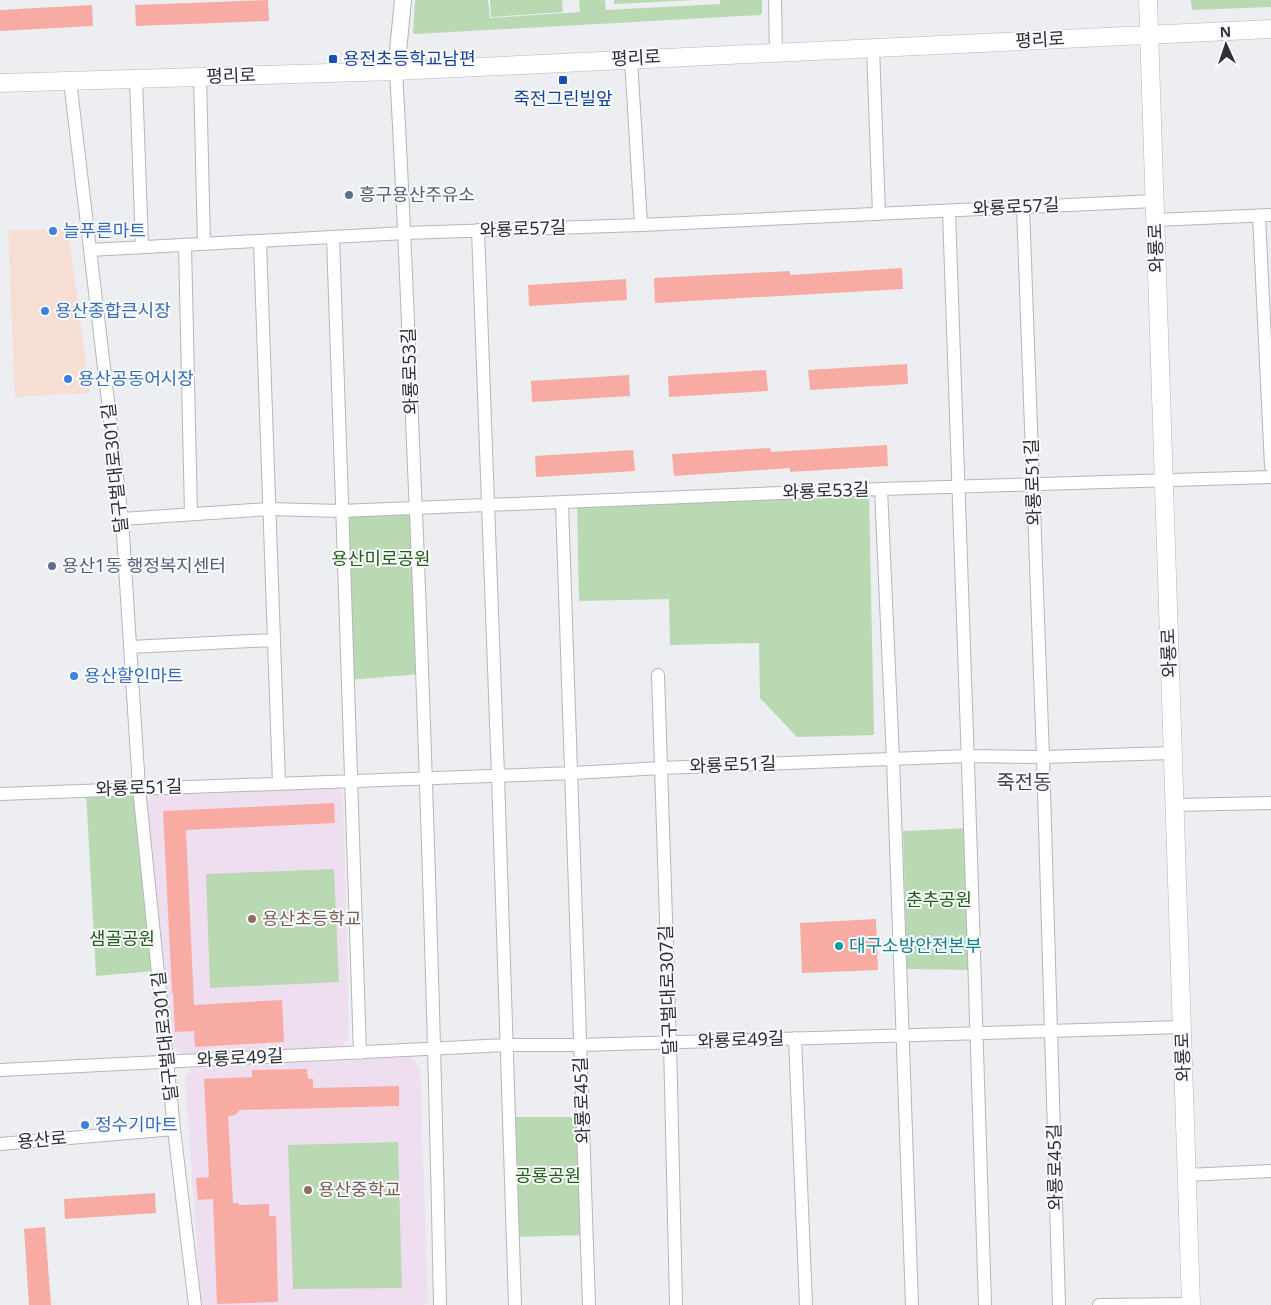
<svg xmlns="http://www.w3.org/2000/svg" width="1271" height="1305" viewBox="0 0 1271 1305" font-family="'Noto Sans','Noto Sans KR',sans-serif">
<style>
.commercial{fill:#f6ded4}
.education{fill:#efdeef}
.green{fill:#b9d9b3}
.building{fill:#f8aba3}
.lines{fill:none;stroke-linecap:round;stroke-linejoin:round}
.minor-casing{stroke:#b5b6b9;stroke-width:14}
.tertiary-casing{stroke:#b5b6b9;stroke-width:18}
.secondary-casing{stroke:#b5b6b9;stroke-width:19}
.minor{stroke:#fff;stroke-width:12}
.tertiary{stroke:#fff;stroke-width:16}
.secondary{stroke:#fff;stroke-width:18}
.transit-dot{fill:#1a4fb4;stroke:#fafbfe;stroke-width:2}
.service-dot{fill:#5c6f8a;stroke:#fafbfe;stroke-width:2}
.shop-dot{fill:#3f7fe0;stroke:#fafbfe;stroke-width:2}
.education-dot{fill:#8d6e63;stroke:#fafbfe;stroke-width:2}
.culture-dot{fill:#0f9aa8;stroke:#fafbfe;stroke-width:2}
.labels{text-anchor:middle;stroke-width:4;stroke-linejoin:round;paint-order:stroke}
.street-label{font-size:18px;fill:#2f3031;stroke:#fafbfe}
.transit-label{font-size:18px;fill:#164399;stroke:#fafbfe;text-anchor:start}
.service-label{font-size:18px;fill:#4e5e75;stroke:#fafbfe;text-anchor:start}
.shop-label{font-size:18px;fill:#366cbe;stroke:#fafbfe;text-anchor:start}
.park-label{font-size:18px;fill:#205e15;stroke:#fafbfe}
.education-label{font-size:18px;fill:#785e54;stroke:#fafbfe;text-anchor:start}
.culture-label{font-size:18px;fill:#0d838f;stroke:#fafbfe;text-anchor:start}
.quarter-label{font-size:20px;fill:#434447;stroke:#fafbfe}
</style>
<rect width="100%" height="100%" fill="#eceef1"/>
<path class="commercial" d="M68,229L90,393L15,397L8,230Z"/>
<path class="education" d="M332,786L343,793L349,1037L341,1048L182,1054L170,1044L147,801L155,793Z
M411,1057L420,1068L428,1302L423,1305H201L185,1078L191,1068Z"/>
<path class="green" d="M415,0H488L490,18L580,12L579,0H605L606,10L720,4V0H762V13L760,15L415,34L413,32Z
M490,0H562L563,12L491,17Z
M614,0H696L614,4Z
M1191,0H1271V7L1192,10Z
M869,497L874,735L797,737L760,698L759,643L670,645L669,599L579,601L577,504Z
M415,513L421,674L350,680L343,516Z
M86,791L137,792L154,971L96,976Z
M971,828L976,970L907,969L903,831Z
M334,869L339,982L210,988L206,874Z
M508,1117H583L587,1235L512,1237Z
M398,1142L402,1288L293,1289L288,1145Z"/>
<path class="building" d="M268,0L269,21L136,26L135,5Z
M92,5L93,26L0,31V10Z
M902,268L903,289L655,303L654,278L790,271V275Z
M626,279L627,300L529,306L528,285Z
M907,364L908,384L810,390L808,370Z
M766,370L768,391L669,397L668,376Z
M629,375L630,396L532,402L531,381Z
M887,445L888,466L790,472V468L674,476L672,454L770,448L771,452Z
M633,450L635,471L536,477L535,456Z
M334,803L335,823L186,830L194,1005L282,1000L284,1042L195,1047L194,1031L175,1032L173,993H172L163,811Z
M876,919L878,970L802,973L800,923Z
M307,1069L308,1079H313V1088L399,1086V1106L240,1110L235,1115L228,1116L233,1203H239V1205L269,1204V1216H276L278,1302L217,1304L213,1199L198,1200L196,1178L209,1177L204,1079L252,1077V1070Z
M155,1193L156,1213L65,1219L64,1199Z
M45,1227L51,1305H29L24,1229Z"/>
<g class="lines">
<defs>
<path id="minor" d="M775,0L776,52
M873,48L879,214
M631,59L641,225
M396,71C405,226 410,380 417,536C427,792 435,1048 440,1305
M200,77L204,244
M136,79L142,247
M70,81L122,519L139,788L174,1129L195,1305
M1023,207L1043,757L1059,1305
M949,211C960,576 976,940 985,1305
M1259,216L1271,466
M1155,220L1271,215
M478,230L498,776L515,1305
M333,237C341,509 353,781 360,1053
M260,242L279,783
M185,245L191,514
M90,250L405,233L641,225L1154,201
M881,489L893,759L912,1305
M562,503L589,1305
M122,519L269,509L341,511L881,489L1271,477
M130,647L273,640
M658,675L670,1042L676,1305
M0,794L573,773L662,768L968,756L1043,757L1172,753
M1174,805L1271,803
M795,1038L806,1305
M0,1070L506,1045H581L1182,1027
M0,1144L174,1129
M1187,1175L1271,1171
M1099,1305L1191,1304"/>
<path id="tertiary" d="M396,71L403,0"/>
<path id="secondary" d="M1148,0L1191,1305
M0,83L396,71L1271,29"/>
</defs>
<use href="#minor" class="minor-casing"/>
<use href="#tertiary" class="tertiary-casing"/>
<use href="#secondary" class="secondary-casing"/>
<use href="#minor" class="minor"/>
<use href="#tertiary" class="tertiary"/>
<use href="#secondary" class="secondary"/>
</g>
<g class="transit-dot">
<rect x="328" y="54" width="10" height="10" rx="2.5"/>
<rect x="558" y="75" width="10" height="10" rx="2.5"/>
</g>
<g class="service-dot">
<circle cx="349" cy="195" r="5"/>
<circle cx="52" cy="566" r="5"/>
</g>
<g class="shop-dot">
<circle cx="53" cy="231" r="5"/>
<circle cx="45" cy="311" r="5"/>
<circle cx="68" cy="379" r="5"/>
<circle cx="74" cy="676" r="5"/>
<circle cx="85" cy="1125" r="5"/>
</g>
<g class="education-dot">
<circle cx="252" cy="919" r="5"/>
<circle cx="308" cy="1190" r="5"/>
</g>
<circle class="culture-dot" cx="839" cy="946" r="5"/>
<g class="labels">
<g class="street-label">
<text transform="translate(1040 40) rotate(-3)" y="6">평리로</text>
<text transform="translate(636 58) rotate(-3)" y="6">평리로</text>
<text transform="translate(231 76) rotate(-2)" y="6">평리로</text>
<text transform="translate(1016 207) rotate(-3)" y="6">와룡로57길</text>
<text transform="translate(523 229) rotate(-2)" y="6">와룡로57길</text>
<text transform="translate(1156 248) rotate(-92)" y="6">와룡로</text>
<text transform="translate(410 371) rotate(-92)" y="6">와룡로53길</text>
<text transform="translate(115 468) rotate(-96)" y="6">달구벌대로301길</text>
<text transform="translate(1033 482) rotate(-92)" y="6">와룡로51길</text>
<text transform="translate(826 491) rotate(-2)" y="6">와룡로53길</text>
<text transform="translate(1169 653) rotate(-92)" y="6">와룡로</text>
<text transform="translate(733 765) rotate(-2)" y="6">와룡로51길</text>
<text transform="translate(139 788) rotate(-2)" y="6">와룡로51길</text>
<text transform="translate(668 990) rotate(-92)" y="6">달구벌대로307길</text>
<text transform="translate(165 1036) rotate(-96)" y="6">달구벌대로301길</text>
<text transform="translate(741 1040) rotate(-2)" y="6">와룡로49길</text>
<text transform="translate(1183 1057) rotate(-92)" y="6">와룡로</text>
<text transform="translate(240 1058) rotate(-3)" y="6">와룡로49길</text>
<text transform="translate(582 1100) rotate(-92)" y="6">와룡로45길</text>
<text transform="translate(42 1140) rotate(-5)" y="6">용산로</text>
<text transform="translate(1055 1167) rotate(-91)" y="6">와룡로45길</text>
</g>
<g class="transit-label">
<text x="343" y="65">용전초등학교남편</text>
<text x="563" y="105" text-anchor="middle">죽전그린빌앞</text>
</g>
<g class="service-label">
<text x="359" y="201">흥구용산주유소</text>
<text x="62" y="572">용산1동 행정복지센터</text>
</g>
<g class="shop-label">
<text x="63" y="237">늘푸른마트</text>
<text x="55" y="317">용산종합큰시장</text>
<text x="78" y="385">용산공동어시장</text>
<text x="84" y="682">용산할인마트</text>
<text x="95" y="1131">정수기마트</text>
</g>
<g class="park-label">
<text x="381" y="565">용산미로공원</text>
<text x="939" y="906">춘추공원</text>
<text x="122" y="945">샘골공원</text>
<text x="548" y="1182">공룡공원</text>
</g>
<g class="education-label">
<text x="262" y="925">용산초등학교</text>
<text x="318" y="1196">용산중학교</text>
</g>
<g class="culture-label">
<text x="849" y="952">대구소방안전본부</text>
</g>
<g class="quarter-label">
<text x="1024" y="789">죽전동</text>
</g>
</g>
<g transform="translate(1226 45) rotate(357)" stroke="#fafbfe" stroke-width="4" paint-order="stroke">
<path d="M0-4L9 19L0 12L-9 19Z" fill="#2f3031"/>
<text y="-8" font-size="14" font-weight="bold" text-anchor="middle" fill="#2f3031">N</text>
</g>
</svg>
